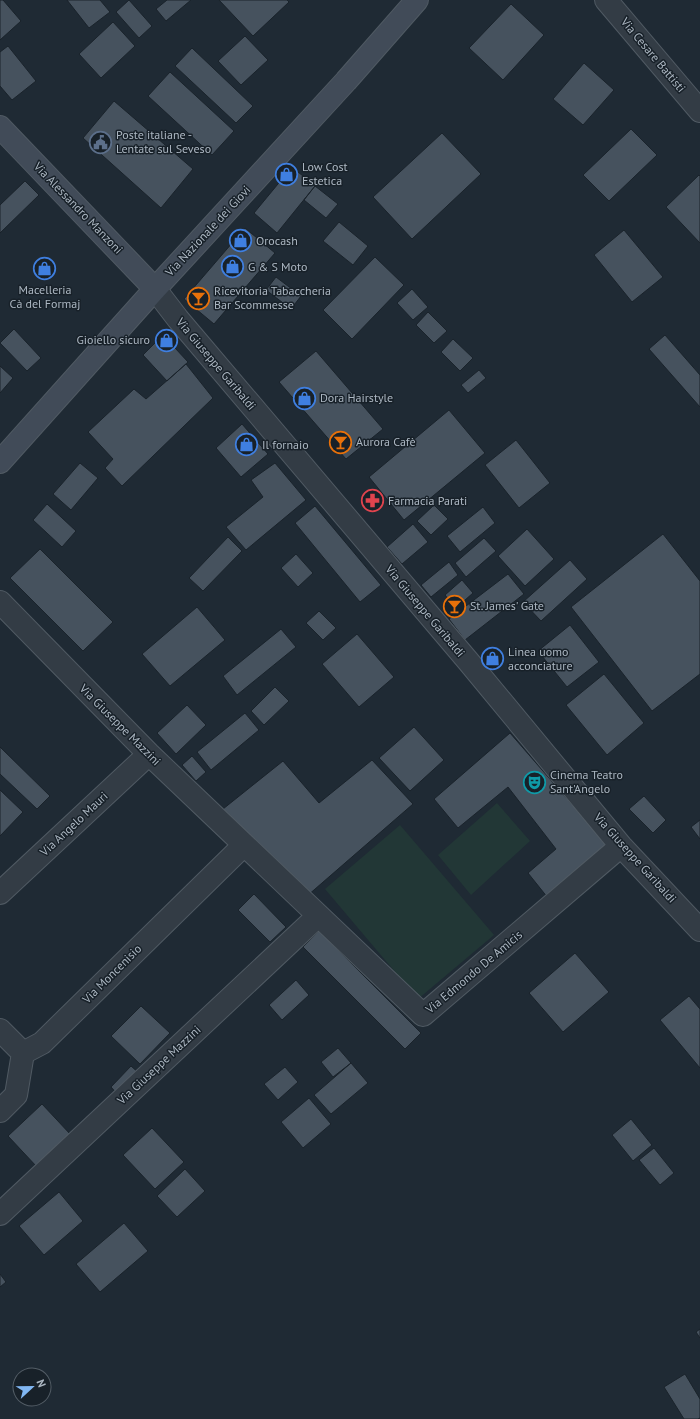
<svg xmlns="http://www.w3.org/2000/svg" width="700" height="1419" viewBox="0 0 700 1419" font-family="'PT Sans',sans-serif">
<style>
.green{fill:#223736}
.building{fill:#46525e;stroke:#1a232b}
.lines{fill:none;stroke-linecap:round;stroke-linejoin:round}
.street-casing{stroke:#505a63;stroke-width:24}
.secondary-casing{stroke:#505a63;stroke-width:24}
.street{stroke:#333c45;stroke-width:22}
.secondary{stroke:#414b58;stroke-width:22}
.labels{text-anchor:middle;stroke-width:3;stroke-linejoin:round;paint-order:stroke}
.street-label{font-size:12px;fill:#acb7c2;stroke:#182129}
.poi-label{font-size:12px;fill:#acb7c2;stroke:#182129;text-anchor:start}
</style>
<rect width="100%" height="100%" fill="#1f2a34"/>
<path class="green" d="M497,803L530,841L471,895L438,855Z
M400,825L494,935L418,999L325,889Z"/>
<path class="building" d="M0,0H3L21,21L0,40Z
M67,0H100L110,12L89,28Z
M129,0L152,26L139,38L116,12Z
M167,0H191L166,21L156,9Z
M219,0H287L289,2L253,36Z
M511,4L544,35L503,80L469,48Z
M113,22L135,46L101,78L79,54Z
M245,36L268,60L241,85L218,61Z
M8,46L36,81L12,100L0,86V52Z
M192,48L253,106L236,123L175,66Z
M584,63L614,90L583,125L553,99Z
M170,72L234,131L212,155L148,96Z
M114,101L193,169L161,208L83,138Z
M631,129L657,155L609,201L583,175Z
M442,133L481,174L412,239L373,197Z
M292,167L315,186L277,233L254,213Z
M699,175L700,176V243L666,207Z
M25,181L39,195L0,233V205Z
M315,186L338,204L326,218L304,200Z
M339,222L368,246L353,265L323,241Z
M245,228L275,253L214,324L184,299Z
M624,230L663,277L632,302L594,255Z
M375,257L404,285L352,339L323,310Z
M276,277L301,296L291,309L266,290Z
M412,289L428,307L413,320L397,303Z
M428,312L447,331L434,343L416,325Z
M14,329L41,358L27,371L0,343Z
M163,335L188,362L167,381L143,355Z
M665,335L700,375V407L649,349Z
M453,339L473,358L460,371L441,352Z
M316,351L383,429L346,459L279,382Z
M186,364L213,398L122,486L105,468L113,459L88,432L134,389L146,399Z
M0,366L13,378L0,393Z
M479,370L486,378L468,393L461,385Z
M449,410L485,453L404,520L369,477Z
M242,424L268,454L241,477L216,448Z
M516,440L550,483L519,508L485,465Z
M80,463L98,478L71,510L53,494Z
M275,463L306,500L246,550L226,527L263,497L251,480Z
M47,504L76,531L62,547L33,520Z
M434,505L448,519L431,535L417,521Z
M315,506L381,585L360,602L295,523Z
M483,507L495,523L460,552L447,536Z
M413,524L428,542L402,564L387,547Z
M527,529L554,559L525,586L498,556Z
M663,534L700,581V674L652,711L571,607Z
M228,537L242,551L203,591L189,578Z
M484,538L496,551L466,577L455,563Z
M40,549L113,622L83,651L10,578Z
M296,554L313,573L298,587L281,568Z
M570,560L587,579L541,621L523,602Z
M449,562L458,575L431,597L421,585Z
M508,574L524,594L465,640L449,619Z
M462,580L473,593L456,608L445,595Z
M197,607L225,640L170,686L142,654Z
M319,611L336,628L323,640L306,623Z
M570,625L599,662L567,687L538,651Z
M281,629L296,647L237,695L223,676Z
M357,634L394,677L359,707L322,664Z
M604,674L644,723L607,755L566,705Z
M275,687L289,701L264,725L251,711Z
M187,705L206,725L176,754L157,733Z
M245,713L259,730L211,770L197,752Z
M414,727L444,760L410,791L379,758Z
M510,733L608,846L548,898L528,873L556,849L508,787L458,828L434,799Z
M0,747L50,796L37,809L0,774Z
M192,756L206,772L196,781L182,765Z
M372,760L413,804L307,896L223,809L283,761L319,803Z
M0,790L23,812L0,836Z
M644,796L666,820L653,833L629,809Z
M700,820V839L691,827Z
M254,894L286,927L270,942L238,910Z
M319,931L421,1033L405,1049L303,947Z
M575,953L609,992L563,1032L529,993Z
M296,980L309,995L282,1020L269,1005Z
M689,996L700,1009V1068L660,1020Z
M141,1006L170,1033L140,1064L111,1036Z
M338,1048L351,1063L333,1077L321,1062Z
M351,1063L368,1083L331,1114L314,1095Z
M131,1066L141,1075L120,1097L111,1087Z
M285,1067L298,1082L278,1100L264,1084Z
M309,1098L331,1124L303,1148L281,1122Z
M42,1104L71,1135L37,1167L8,1136Z
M631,1119L652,1145L633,1161L612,1135Z
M152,1128L184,1162L155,1189L123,1155Z
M654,1148L674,1173L660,1185L639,1160Z
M185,1169L205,1191L177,1217L157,1196Z
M59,1192L83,1221L44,1255L19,1226Z
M124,1223L148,1251L100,1292L76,1264Z
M0,1274L6,1282L0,1287Z
M700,1329V1338L696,1332Z
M685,1374L700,1399V1418L698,1419H684L664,1387Z"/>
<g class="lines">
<defs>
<path id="street" d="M606,0L700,111
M155,289L178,319L468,661L621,846L700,930
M0,602L149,754L423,1015L621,846
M0,893L149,754
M0,1030L23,1053
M23,1053L42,1043L243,846
M0,1111L16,1095L23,1053
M0,1214L318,916"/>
<path id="secondary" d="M0,127L155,289
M0,462L155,289L346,81L417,0"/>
</defs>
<use href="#street" class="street-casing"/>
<use href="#secondary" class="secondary-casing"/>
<use href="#street" class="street"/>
<use href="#secondary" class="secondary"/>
</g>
<defs>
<symbol id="civic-ring" viewBox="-11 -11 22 22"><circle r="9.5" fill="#182129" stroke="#5c6f8a" stroke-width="1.5"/><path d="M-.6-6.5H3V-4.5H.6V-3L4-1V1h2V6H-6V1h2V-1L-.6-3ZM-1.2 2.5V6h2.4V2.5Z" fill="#5c6f8a"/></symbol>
<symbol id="shop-ring" viewBox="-11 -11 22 22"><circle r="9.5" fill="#182129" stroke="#3f7fe0" stroke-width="1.5"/><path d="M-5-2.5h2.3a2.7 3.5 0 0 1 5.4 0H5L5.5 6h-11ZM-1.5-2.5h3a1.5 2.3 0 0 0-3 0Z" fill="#3f7fe0"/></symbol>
<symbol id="bar-ring" viewBox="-11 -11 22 22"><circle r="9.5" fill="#182129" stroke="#e8710a" stroke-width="1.5"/><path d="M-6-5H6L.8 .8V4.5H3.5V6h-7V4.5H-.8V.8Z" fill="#e8710a"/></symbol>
<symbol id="pharmacy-ring" viewBox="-11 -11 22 22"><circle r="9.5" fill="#182129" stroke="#e0444e" stroke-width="1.5"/><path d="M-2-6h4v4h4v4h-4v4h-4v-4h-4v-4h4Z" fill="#e0444e"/></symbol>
<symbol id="theatre-ring" viewBox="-11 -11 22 22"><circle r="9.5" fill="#182129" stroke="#0f9aa8" stroke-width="1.5"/><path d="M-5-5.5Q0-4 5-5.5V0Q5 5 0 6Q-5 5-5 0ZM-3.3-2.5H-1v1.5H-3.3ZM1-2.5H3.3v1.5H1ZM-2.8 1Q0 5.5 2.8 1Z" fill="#0f9aa8"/></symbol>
</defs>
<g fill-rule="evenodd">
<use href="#civic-ring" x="88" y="130" width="25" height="25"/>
<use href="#shop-ring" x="274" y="162" width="25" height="25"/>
<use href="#shop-ring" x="228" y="228" width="25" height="25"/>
<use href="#shop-ring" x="220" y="254" width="25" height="25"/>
<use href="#shop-ring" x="32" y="256" width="25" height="25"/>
<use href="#bar-ring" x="186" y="286" width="25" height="25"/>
<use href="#shop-ring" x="154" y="328" width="25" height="25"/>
<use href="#shop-ring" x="292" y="386" width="25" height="25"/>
<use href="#bar-ring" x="328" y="430" width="25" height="25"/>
<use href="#shop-ring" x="234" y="432" width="25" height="25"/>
<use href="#pharmacy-ring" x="360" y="488" width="25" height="25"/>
<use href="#bar-ring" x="442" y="594" width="25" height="25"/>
<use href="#shop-ring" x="480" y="646" width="25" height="25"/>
<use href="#theatre-ring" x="522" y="770" width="25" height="25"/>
</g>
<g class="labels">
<g class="street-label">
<text transform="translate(653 55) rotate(50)" y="4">Via Cesare Battisti</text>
<text transform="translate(78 208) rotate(46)" y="4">Via Alessandro Manzoni</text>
<text transform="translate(208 231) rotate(-47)" y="4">Via Nazionale dei Giovi</text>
<text transform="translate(216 364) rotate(50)" y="4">Via Giuseppe Garibaldi</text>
<text transform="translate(425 611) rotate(50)" y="4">Via Giuseppe Garibaldi</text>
<text transform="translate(120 725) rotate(45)" y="4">Via Giuseppe Mazzini</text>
<text transform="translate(74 824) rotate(-43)" y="4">Via Angelo Mauri</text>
<text transform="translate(635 858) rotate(48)" y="4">Via Giuseppe Garibaldi</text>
<text transform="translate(474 972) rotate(-40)" y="4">Via Edmondo De Amicis</text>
<text transform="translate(112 974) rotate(-45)" y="4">Via Moncenisio</text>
<text transform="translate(159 1065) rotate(-43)" y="4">Via Giuseppe Mazzini</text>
</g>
<g class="poi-label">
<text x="116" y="139">Poste italiane -<tspan x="116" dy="14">Lentate sul Seveso</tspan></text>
<text x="302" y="171">Low Cost<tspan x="302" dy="14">Estetica</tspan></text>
<text x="256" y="245">Orocash</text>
<text x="248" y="271">G &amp; S Moto</text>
<text x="45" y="294" text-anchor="middle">Macelleria<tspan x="45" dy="14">Cà del Formaj</tspan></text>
<text x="214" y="295">Ricevitoria Tabaccheria<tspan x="214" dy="14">Bar Scommesse</tspan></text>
<text x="150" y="344" text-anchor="end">Gioiello sicuro</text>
<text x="320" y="402">Dora Hairstyle</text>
<text x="356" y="446">Aurora Cafè</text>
<text x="262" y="449">Il fornaio</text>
<text x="388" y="505">Farmacia Parati</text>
<text x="470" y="610">St. James' Gate</text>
<text x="508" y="656">Linea uomo<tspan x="508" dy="14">acconciature</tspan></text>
<text x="550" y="779">Cinema Teatro<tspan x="550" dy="14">Sant'Angelo</tspan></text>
</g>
</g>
<g transform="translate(32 1387) rotate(68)"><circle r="19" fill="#182129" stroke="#535d66"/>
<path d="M0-3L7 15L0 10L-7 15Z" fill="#81b7f3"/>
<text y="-6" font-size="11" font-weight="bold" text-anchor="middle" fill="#acb7c2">N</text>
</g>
</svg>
